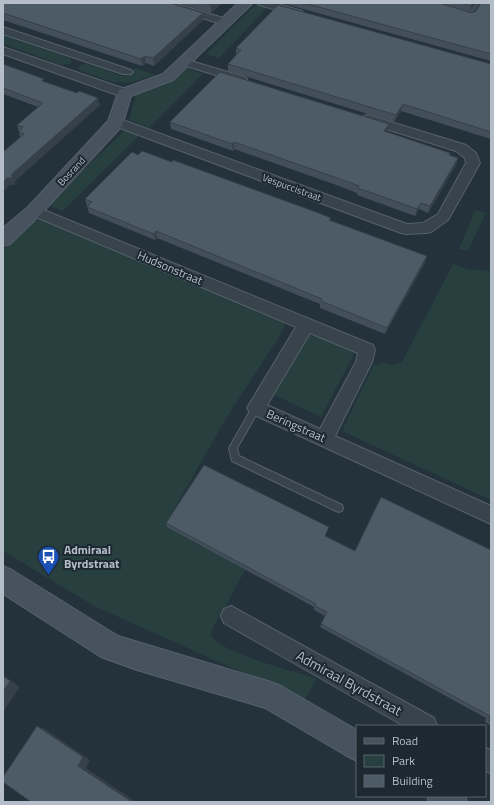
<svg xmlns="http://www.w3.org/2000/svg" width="494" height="805" viewBox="0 0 494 805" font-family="'Titillium Web',sans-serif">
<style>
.green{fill:#273f3e}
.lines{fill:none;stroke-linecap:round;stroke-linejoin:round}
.lane-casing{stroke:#56616a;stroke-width:2}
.street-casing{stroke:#56616a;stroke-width:2}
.secondary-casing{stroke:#56616a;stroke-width:2}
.lane{fill:#38434c;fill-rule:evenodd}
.street{fill:#38434c;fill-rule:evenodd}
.secondary{fill:#46535f;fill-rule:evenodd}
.wall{fill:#424e59}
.shaded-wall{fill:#364048}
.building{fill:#4d5b67;stroke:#364048}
.labels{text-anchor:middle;stroke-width:4;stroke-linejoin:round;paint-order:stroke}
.far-street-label{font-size:10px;fill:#b4bec8;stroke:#1d2831}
.street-label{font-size:12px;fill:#b4bec8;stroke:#1d2831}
.poi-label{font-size:12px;font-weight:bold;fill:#b4bec8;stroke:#1d2831;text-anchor:start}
.near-street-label{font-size:14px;fill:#b4bec8;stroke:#1d2831}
</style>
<rect width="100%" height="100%" fill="#24323c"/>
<path class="green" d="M256,4L268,7L219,58L206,54Z
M3,35L70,58L72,62L69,64L62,65L3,44Z
M86,63L125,77L135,68L156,75L129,83L113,82L80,71L78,68L81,65Z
M187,68L203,74L149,128L129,120L136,95L173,81Z
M126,129L140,135L63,211L47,205Z
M475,210L486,213L468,251L459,249Z
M42,219L284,323V328L277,340L227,417L172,513L253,555L222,613L213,627L211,636C226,655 291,670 317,679L304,700L94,606L3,551V250L30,224Z
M453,264L468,269L491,271V500L342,431L374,364L378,366L381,362L390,365L402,362Z
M309,336H318L355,352L321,417L274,395Z"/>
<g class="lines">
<defs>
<path id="lane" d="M478,3H482L473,17L464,16V14H470Z
M256,405L259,406L260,408L237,448L239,456L342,505L343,508L342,511L339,512L336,511L232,461L229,448L253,406Z"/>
<path id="street" d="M157,3H173L230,20L231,22L226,25L222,24L158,5Z
M258,3H275L302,11L303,13L298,16L259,5Z
M3,27L131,70L133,72L131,74H123L3,34Z
M3,47L128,90L130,93L128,96H120L3,54Z
M184,59L245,77L247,79L245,81L241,83L180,64L178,62L180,60Z
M368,115L466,145L476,153L480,163L448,220L431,232L426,233L406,234L401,233L112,125L110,122L112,119H120L407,224L423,223L438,214L466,163L465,158L456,151L364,122L362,119L364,116Z
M34,206L373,345L375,350L372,362L335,436L491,506V524L250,413L247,408L250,403L296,327L29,214L27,211L29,208ZM310,333L358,353L356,362L320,429L267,405Z
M231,606L434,718L437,726H404L224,623L221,616L224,609Z
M485,748L491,750V773L485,771Z"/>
<path id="secondary" d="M238,3H253L173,80L131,96L122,126L40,215L10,244L3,246V228L28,207L108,121L119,90L163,74Z
M3,566L12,570L118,636L271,682L281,686L357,730V761L347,756L265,708L137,670L101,657L3,594Z
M427,796H465L467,802H429Z"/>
</defs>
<use href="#lane" class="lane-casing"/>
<use href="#street" class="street-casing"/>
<use href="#secondary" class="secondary-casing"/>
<use href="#lane" class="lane"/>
<use href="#street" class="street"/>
<use href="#secondary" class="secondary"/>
</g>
<path class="wall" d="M3,3L203,20L154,66L146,63L142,66L3,20Z
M178,3H222L211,13Z
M285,3H476L470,12L472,13L491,3V61L285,4Z
M236,48L491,64V139L401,111L394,122L228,71V64L236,55Z
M3,64L100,105L15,181V185H10L20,137L17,125L38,107L3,94Z
M170,122L389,124L387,132L458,158L456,165L428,213L419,209L415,216L357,195V193L339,186L234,149L233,151L171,129Z
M85,199L331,221L425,263L385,334L320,308V304L300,296L157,238L155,240L89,213Z
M166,523L329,527L325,536L355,551L491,550V726L485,722L486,718L320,627L325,616L314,610V607L167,527Z"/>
<path class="shaded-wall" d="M213,3H222L211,13V5Z
M473,3H476L469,12L471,6Z
M203,13V20L154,66L153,58Z
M145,56L146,63L142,66L141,59Z
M98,98L100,105L15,181V185H10L3,192V182Z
M403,104L401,111L394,122L396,115Z
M389,124L388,131L383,138L384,131Z
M234,142V149L233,151L232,144Z
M458,158L456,165L428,213L430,206Z
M421,203L419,209L415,216L417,209Z
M156,231L157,238L155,240L154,234Z
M427,256L425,263L385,334L387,328Z
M3,675L20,687L3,712Z
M37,726L45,729L90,760L86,768L136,802H132L78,766Z"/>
<path class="building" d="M3,3H170L203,13L153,58L145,56L141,59L3,13Z
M202,3H213L211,5Z
M304,3H439L472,13L476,11L481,3H491V54Z
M460,3H473L471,6Z
M278,5L491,64V132L403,104L396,115L228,64L241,50L236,48Z
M3,64L44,79L42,81L77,93L79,91L98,98L12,174V178H7L3,182V152L24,134L19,132L23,127L17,125L43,103L3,88Z
M220,72L389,124L384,131L450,153L449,155L458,158L430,206L421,203L417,209L358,188L359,186L340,179L234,142L232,144L170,122Z
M142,151L172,162L173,160L316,212L331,218L329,220L427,256L387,328L321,301L322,299L300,290L156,231L154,234L87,207L92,202L85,199L132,152L138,155Z
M204,465L329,527L325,536L355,551L381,497L491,550V722L489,721L490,716L321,624L327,612L315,606L316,604L166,523Z
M3,676L10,681L3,692Z
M37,726L83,757L78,766L132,802H31L3,782V777Z"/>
<defs>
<symbol id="bus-pin" viewBox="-11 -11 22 30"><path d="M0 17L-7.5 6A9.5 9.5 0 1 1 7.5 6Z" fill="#1a4fb4" stroke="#1d2831"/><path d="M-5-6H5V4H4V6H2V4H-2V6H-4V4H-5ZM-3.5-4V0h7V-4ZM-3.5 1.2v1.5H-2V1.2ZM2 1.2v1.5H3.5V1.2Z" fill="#fff"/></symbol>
</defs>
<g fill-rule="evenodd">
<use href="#bus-pin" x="36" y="544" width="25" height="34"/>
</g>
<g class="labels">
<g class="far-street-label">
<text transform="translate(71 171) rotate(-47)" y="4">Bosrand</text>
<text transform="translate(292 187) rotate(20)" y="4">Vespuccistraat</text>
</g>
<g class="street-label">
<text transform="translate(170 268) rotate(23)" y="4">Hudsonstraat</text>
<text transform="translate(296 426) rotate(24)" y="4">Beringstraat</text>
</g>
<g class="poi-label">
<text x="64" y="554">Admiraal<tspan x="64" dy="14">Byrdstraat</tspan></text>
</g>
<g class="near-street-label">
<text transform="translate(349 683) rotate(29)" y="5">Admiraal Byrdstraat</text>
</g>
</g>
<rect width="494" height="805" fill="none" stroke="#b4bec8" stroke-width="8"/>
<rect x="356" y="725" width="130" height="72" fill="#1d2831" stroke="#59646d"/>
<rect x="364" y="738" width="20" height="6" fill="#46535f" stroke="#59646d"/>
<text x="392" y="745" font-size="12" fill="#b4bec8">Road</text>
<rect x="364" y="755" width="20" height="12" fill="#273f3e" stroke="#59646d"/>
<text x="392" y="765" font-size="12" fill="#b4bec8">Park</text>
<rect x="364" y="775" width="20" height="12" fill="#4d5b67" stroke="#59646d"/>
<text x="392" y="785" font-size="12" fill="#b4bec8">Building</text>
</svg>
